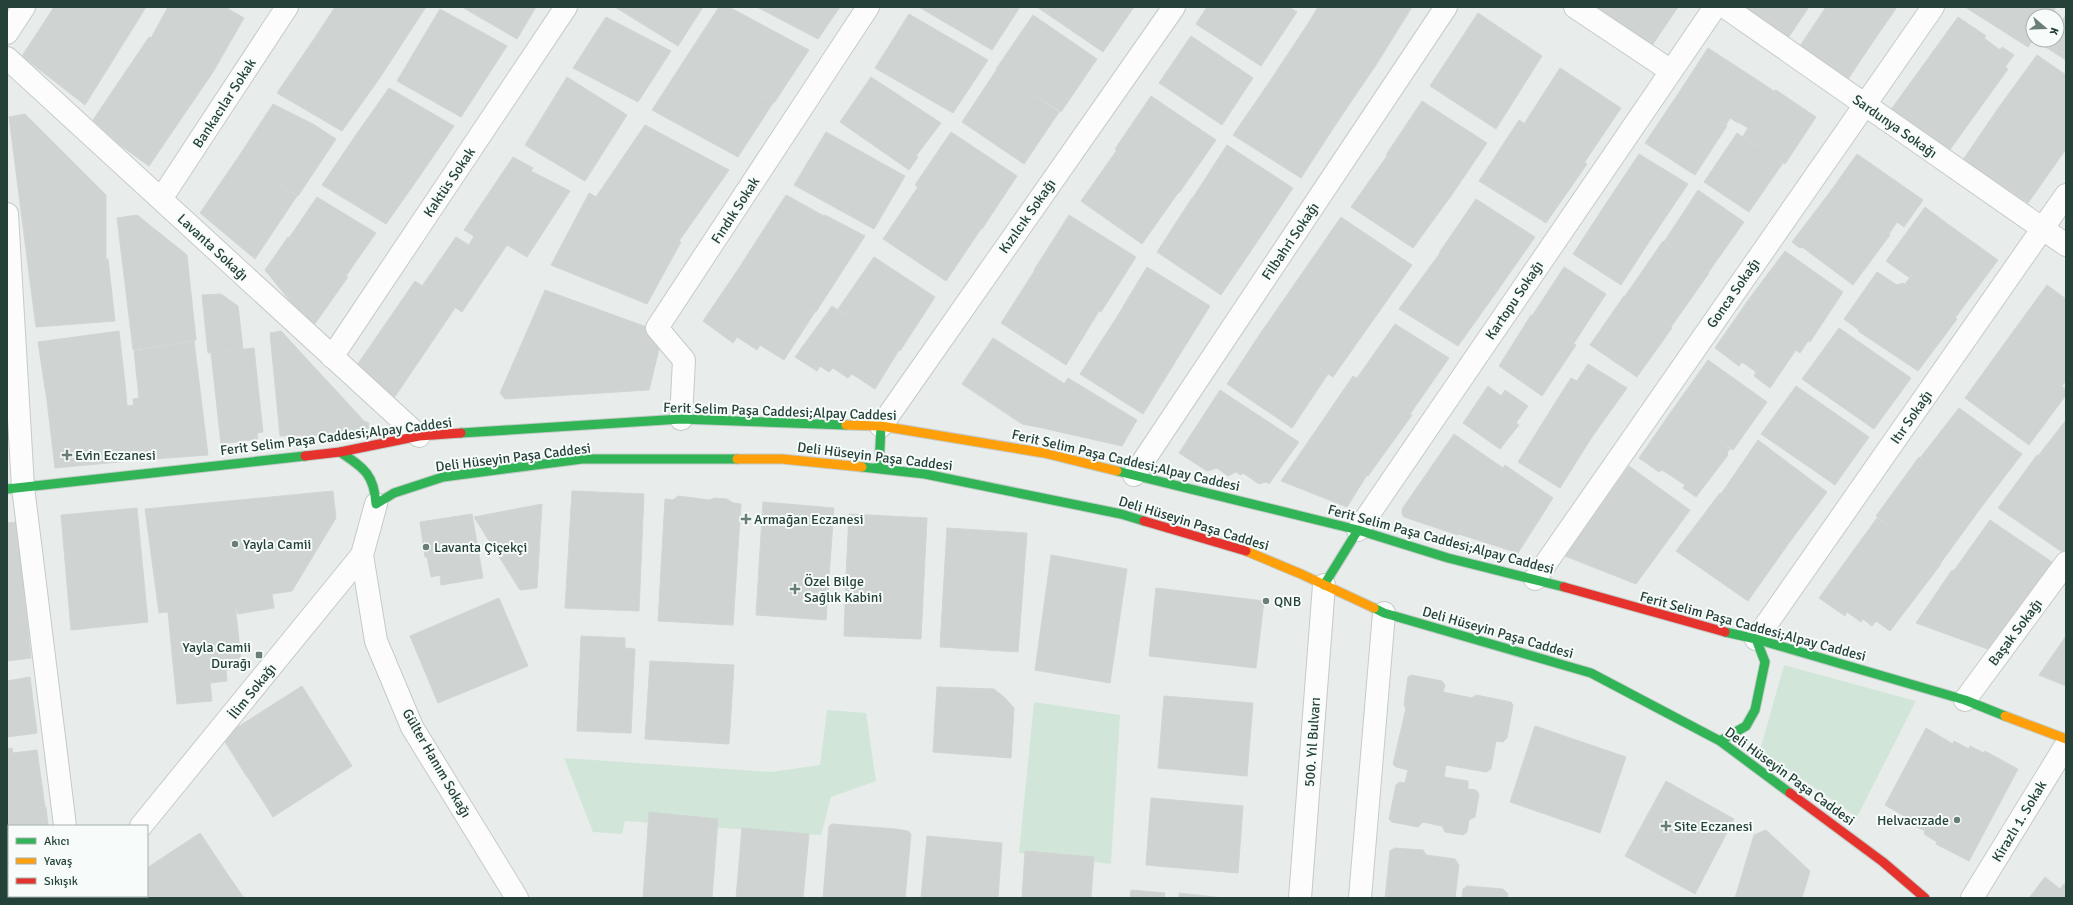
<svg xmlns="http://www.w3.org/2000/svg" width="2073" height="905" viewBox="0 0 2073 905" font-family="Signika,sans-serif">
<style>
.green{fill:#d1e6d8}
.building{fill:#cfd4d2;stroke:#d1d6d4}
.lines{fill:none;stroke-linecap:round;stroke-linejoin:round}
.street-casing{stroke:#c5cac8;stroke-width:24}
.fast-casing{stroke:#c3cbc8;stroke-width:11}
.slow-casing{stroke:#c3cbc8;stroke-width:11}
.jam-casing{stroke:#c3cbc8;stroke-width:11}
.street{stroke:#fcfcfc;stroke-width:22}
.fast{stroke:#30b455;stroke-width:9}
.slow{stroke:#ff9f0a;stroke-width:9}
.jam{stroke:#e5322d;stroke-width:9}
.poi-dot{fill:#697e78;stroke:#f7fbf9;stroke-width:1.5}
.labels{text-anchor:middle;stroke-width:4;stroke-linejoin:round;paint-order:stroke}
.street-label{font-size:14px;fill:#24423a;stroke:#f7fbf9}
.poi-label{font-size:14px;fill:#24423a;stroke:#f7fbf9;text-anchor:start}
</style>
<rect width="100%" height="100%" fill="#e8edeb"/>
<path class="green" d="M1784,665L1916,701L1857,817L1760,750Z
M1034,702L1120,715L1111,864L1019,853Z
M827,710L866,713L876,781L831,797L821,835L625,821L622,834L593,832L564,758L771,772L820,765Z"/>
<path class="building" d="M54,7H94L133,28L85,105L22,56Z
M94,7H146L133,28Z
M168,7H225L244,18L213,72L151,38Z
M335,7H426L379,79L314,39Z
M462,7H536L517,39Z
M615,7H703L678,46Z
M719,7H729L809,50L774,103L687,56Z
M757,7H840L818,39Z
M919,7H1020L992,50Z
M1037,7H1134L1103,52Z
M1207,7H1289L1297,12L1261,66L1196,24Z
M1318,7H1412L1376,65L1309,22Z
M1590,7H1678L1651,47Z
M1742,7H1809L1788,38Z
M1826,7H1838L1879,33L1848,79L1800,46Z
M1838,7H1897L1879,33Z
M1965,7H2056L2050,16H2033V40L2028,47Z
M440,9L507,46L461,117L397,81Z
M1478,13L1542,56L1496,129L1430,86Z
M909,14L988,60L953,113L875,68Z
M1033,15L1097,59L1061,112L996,69Z
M2066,15V60L2044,46L2048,40H2057V28Z
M606,17L671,51L638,102L573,68Z
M1958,17L1986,36L1984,38L2000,50L2002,47L2014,55L2005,67L2008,69L1949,151L1890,111Z
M1309,22L1376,65L1336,124L1270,81Z
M1191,36L1253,78L1222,125L1159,83Z
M149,37L213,72L149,166L120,145L93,120Z
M314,39L379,79L342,131L277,93Z
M1708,48L1762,83L1738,123L1730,118L1726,125L1678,94Z
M2037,55L2066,75V150L2064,152L1999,107Z
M687,56L773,103L738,157L652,110Z
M1560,68L1621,108L1584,163L1524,124Z
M997,69L1059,112L1024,164L962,122Z
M567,77L627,115L585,181L525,145Z
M871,77L941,123L916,156L918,157L909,170L840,122Z
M1270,81L1336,124L1301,178L1233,135Z
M1762,83L1774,91L1776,90L1816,117L1785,164L1743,136L1748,128L1738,122Z
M389,88L454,126L417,180L351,142Z
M1678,94L1727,126L1695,175L1645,143Z
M1151,96L1216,140L1179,193L1115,149Z
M1422,101L1487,143L1451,196L1386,155Z
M273,104L313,124L336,139L298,196L237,159Z
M1999,107L2064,152L2028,203L1963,160Z
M25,114L106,195V259L28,266L9,117Z
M1519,120L1587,164L1546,223L1479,181Z
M645,125L729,170L679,241L596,197Z
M826,132L905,176L874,229L794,185Z
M951,132L1017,176L982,229L915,185Z
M1737,133L1783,163L1749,212L1704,182Z
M351,142L417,180L386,224L322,185Z
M1227,145L1293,188L1257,242L1192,199Z
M1117,150L1178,193L1142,244L1081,201Z
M1639,154L1688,184L1653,236L1605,205Z
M1857,154L1923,200L1904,227L1897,222L1889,234L1830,192Z
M1387,156L1451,196L1413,248L1351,207Z
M513,157L533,168L531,171L570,191L527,257L507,245L462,312L422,286L456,237L469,245L474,236L464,230Z
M237,159L297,196L255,259L200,213Z
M918,187L981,229L946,281L883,239Z
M1698,190L1744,222L1708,273L1664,242Z
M1830,192L1890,235L1853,285L1802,247L1800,248L1792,242Z
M589,193L681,242L647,304L551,265Z
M786,195L824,216L775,291L737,271Z
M317,197L376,233L346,276L289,238Z
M1192,198L1257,242L1221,295L1157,252Z
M1476,199L1535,237L1498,290L1439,253Z
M1605,205L1653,236L1621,285L1573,254Z
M1925,207L1949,225L1910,278L1886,261Z
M137,215L187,255L196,340L133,350L117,218Z
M825,215L865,236L816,312L775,291Z
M1069,215L1136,257L1101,312L1034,270Z
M1341,217L1412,265L1333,377L1262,331Z
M1949,225L1998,260L1955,318L1905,284Z
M288,237L348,277L312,328L265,270Z
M1663,241L1709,273L1671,327L1625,296Z
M1785,251L1843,292L1810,342L1749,299Z
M1440,253L1498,290L1458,346L1399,309Z
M874,257L935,297L900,351L838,309Z
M108,259L115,321L36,327L28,266Z
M1147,267L1210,306L1177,359L1115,320Z
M1564,267L1606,294L1574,343L1532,316Z
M1035,270L1099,311L1066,365L1001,323Z
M737,271L815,312L784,360L760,345L757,350L737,337L733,343L703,321Z
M1877,272L1897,285L1903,283L1957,319L1918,371L1858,331L1859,330L1844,319Z
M415,281L455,308L394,398L353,371Z
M2047,285L2066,299V381L2061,387L2004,344Z
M545,290L663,333L649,390L505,399L500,393Z
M221,294L238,306L243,349L208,353L202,295Z
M1624,296L1672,328L1637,377L1590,345Z
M1749,299L1808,341L1800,353L1796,350L1770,388L1754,376L1756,372L1742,362L1739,366L1715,348Z
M832,306L899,350L875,389L852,374L848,378L833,368L829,372L820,366L817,371L795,357Z
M1531,315L1576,345L1542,396L1499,366Z
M1115,320L1177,359L1143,414L1080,374Z
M1395,324L1449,358L1410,414L1357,378Z
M1839,328L1911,378L1874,429L1802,379Z
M119,331L126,393L47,401L38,342Z
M281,331L364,421L369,423L368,433L361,435L280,436L270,333Z
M1262,331L1328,374L1292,428L1227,384Z
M993,338L1065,384L1038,427L1022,424L962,384Z
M194,341L208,455L140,460L133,399L139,398L134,351Z
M2004,344L2066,389V395L2029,445L1965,398Z
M254,348L263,432L257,433L258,439L221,444L211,353Z
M1708,360L1767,402L1733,450L1673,409Z
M1588,364L1627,388L1592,437L1550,411L1571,378L1577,381Z
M1353,376L1412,415L1368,476L1310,439Z
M1068,378L1137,420L1122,446L1038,427Z
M1488,386L1501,396L1505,390L1528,406L1516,423L1519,425L1500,449L1463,423Z
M1796,386L1869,437L1835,485L1761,434Z
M1220,390L1299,442L1269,484L1266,482L1259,484L1243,473L1241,475L1236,472L1228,476L1217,468L1207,471L1179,453Z
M126,393L127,406L134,405L140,460L55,468L47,401Z
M1959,408L2022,454L1983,505L1920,458Z
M1673,409L1730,449L1727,453L1728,455L1696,497L1683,488L1685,485L1662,470L1659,472L1639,458Z
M1550,411L1592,437L1560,488L1518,462Z
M2066,420V476L2038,456Z
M1454,434L1503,468L1458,535L1404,517L1402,514V509Z
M1310,439L1367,475L1347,507L1281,481Z
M1758,440L1827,492L1789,543L1721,494Z
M2037,455L2066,476L2065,554L1998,508Z
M1919,457L1983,505L1940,564L1876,516Z
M1505,465L1553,498L1518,553L1459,534Z
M1629,466L1690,510L1636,584L1565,556Z
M333,491L336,518L292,591L272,594L274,608L238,614L235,603L159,613L145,509Z
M572,491L644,494L639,611L565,608Z
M1720,493L1789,543L1748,601L1676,551Z
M678,496L709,500L715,498L727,499L733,503L741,504L733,625L658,621L665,499L673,500Z
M763,502L834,508L826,620L756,615Z
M542,504L537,588L520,590L474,517Z
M137,508L148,622L71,630L61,515Z
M472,514L483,578L441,585L440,575L431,577L427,557H425L420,522Z
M849,514L927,518L924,578L846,575Z
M1877,518L1941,564L1890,631L1876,621L1872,626L1863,619L1861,622L1847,612L1845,616L1819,598Z
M1990,520L2058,566L2021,617L1953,572Z
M19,522L26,594L7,597V523Z
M947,528L1027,533L1018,652L940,647Z
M1051,555L1127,569L1110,683L1035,670Z
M1952,570L2017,615L1993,651L1916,623Z
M846,575L924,578L921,639L844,636Z
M1156,588L1264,601L1256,668L1149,656Z
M24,594L31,658L7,661V597Z
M499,598L528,666L438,703L410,636Z
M235,603L242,668L226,670L227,681L210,683L212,701L177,704L168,612Z
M581,636L625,638V648L635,649L631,733L577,731Z
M2066,636V686L2039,675Z
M650,661L734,665L729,744L645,739Z
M1411,675L1442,681L1445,685L1443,692L1472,698L1476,695L1511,702L1513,705L1507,738L1503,742L1496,741L1491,769L1486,772L1446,765L1444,777L1468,781V789L1476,790L1479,794L1475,817L1469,820L1467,832L1463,835L1445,832L1442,826L1423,822L1418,827L1392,822L1389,819L1396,785L1400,782L1405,783L1408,770L1396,767L1393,764L1406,708L1404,705L1408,677Z
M30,677L37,733L7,737V681Z
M302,686L327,726L247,777L222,737Z
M937,687L994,689L1005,698L1014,708L1011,758L933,752Z
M1164,696L1253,703L1247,776L1158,768Z
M327,726L352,766L273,817L247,776Z
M1535,726L1626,757L1600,833L1510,802Z
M1926,728L1953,744L1954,741L1969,749L1970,746L1984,753L1985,751L2018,769L1969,861L1936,844L1937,842L1924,834L1925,831L1910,823L1911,820L1885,805Z
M12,748L13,753L37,750L45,807L7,812V749Z
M1666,781L1734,819L1695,894L1625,856Z
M1151,798L1243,806L1238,873L1146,865Z
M46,807L48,826H9V876L7,877V812Z
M649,812L718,819L712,898H643Z
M832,824L896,829L908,831L911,834L905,898H823L829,826Z
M742,828L809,834L803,898H736Z
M1766,830L1810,871L1802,898H1735L1754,835Z
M200,833L226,872L187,898H130L129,896H147V868Z
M927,836L1002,843L998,898H921Z
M1395,848L1423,850L1426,855L1455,859L1459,865L1455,898H1385L1390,851Z
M1025,851L1094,857L1091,898H1022Z
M226,872L244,898H187Z
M2045,877L2060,889L2064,884L2066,885V898H2029Z
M1467,886L1503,889L1508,894L1507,898H1462L1463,889Z
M7,890H9V896H57L58,898H7Z
M1131,890L1165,893L1164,898H1130Z
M1179,893L1224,898H1179Z"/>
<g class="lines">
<defs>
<path id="street" d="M1575,7L1671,71
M1725,7L2066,245
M7,33L24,7
M7,58L419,436
M161,199L287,7
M7,214L23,487L65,826
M332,357L566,7
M681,419L684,360L657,328L868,7
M881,426L1174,7
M1134,475L1446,7
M376,504L362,555L376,641L412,727L517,898
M1358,530L1715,7
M1535,579L1933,7
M1756,639L2066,195
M1965,700L2066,563
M141,826L362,555
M87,896L88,898
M1300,898L1324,585
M1360,898L1384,613
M1972,898L2066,745"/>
<path id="fast" d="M461,433L681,419L846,425
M340,452C364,468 374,474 376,504L394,493L443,477L582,459H737
M862,467L925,474L1121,514L1144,521
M879,468L881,426
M1117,471L1358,530L1448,558L1564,587
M7,489L305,456
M1324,585L1358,530
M1374,608L1384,613L1591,673L1720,741L1790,793
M1725,632L1756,639L1965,700L2005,716
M1720,741L1746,726L1755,710L1765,662L1756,639"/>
<path id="slow" d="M846,425L881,426L1044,453L1117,471
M737,459H782L862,467
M1246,551L1301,574L1374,608
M2005,716L2066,739"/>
<path id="jam" d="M305,456L340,452L419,436L461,433
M1144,521L1246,551
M1564,587L1725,632
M1790,793L1883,862L1925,898"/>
</defs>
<use href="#street" class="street-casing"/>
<use href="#fast" class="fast-casing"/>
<use href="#slow" class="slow-casing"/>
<use href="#jam" class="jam-casing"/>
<use href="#street" class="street"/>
<use href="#fast" class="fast"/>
<use href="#slow" class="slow"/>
<use href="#jam" class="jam"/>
</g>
<g class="poi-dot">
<path d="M65 449h4v4h4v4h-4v4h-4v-4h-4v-4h4z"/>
<path d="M744 513h4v4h4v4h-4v4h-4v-4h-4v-4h4z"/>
<circle cx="235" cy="544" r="4"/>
<circle cx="426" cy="547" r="4"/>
<path d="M793 583h4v4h4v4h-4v4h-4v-4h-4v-4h4z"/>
<circle cx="1266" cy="601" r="4"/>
<rect x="255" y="651" width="8" height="8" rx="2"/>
<circle cx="1957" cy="820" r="4"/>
<path d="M1664 820h4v4h4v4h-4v4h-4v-4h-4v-4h4z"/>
</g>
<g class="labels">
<g class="street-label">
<text transform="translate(224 103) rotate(-57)" y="5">Bankacılar Sokak</text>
<text transform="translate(1895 126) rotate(35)" y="5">Sardunya Sokağı</text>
<text transform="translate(449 182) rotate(-56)" y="5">Kaktüs Sokak</text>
<text transform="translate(735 210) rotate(-57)" y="5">Fındık Sokak</text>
<text transform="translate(1027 216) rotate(-55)" y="5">Kızılcık Sokağı</text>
<text transform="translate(1290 241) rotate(-56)" y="5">Filbahri Sokağı</text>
<text transform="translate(213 247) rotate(43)" y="5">Lavanta Sokağı</text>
<text transform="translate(1733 293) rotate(-55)" y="5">Gonca Sokağı</text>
<text transform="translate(1514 300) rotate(-56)" y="5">Kartopu Sokağı</text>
<text transform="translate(780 411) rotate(2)" y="5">Ferit Selim Paşa Caddesi;Alpay Caddesi</text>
<text transform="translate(1911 417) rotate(-55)" y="5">Itır Sokağı</text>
<text transform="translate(336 436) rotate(-7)" y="5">Ferit Selim Paşa Caddesi;Alpay Caddesi</text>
<text transform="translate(875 456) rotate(7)" y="5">Deli Hüseyin Paşa Caddesi</text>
<text transform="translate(513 457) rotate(-7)" y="5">Deli Hüseyin Paşa Caddesi</text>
<text transform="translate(1126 460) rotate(13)" y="5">Ferit Selim Paşa Caddesi;Alpay Caddesi</text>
<text transform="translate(1194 523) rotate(17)" y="5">Deli Hüseyin Paşa Caddesi</text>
<text transform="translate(1441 539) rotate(15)" y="5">Ferit Selim Paşa Caddesi;Alpay Caddesi</text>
<text transform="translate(1753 626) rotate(15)" y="5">Ferit Selim Paşa Caddesi;Alpay Caddesi</text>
<text transform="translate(1498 632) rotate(16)" y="5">Deli Hüseyin Paşa Caddesi</text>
<text transform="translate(2015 632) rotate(-53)" y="5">Başak Sokağı</text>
<text transform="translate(252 691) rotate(-51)" y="5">İlim Sokağı</text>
<text transform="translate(1312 742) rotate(-86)" y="5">500. Yıl Bulvarı</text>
<text transform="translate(437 763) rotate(60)" y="5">Gülter Hanım Sokağı</text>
<text transform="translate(1790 776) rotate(36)" y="5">Deli Hüseyin Paşa Caddesi</text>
<text transform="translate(2019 821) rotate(-59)" y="5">Kirazlı 1. Sokak</text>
</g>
<g class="poi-label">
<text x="75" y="460">Evin Eczanesi</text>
<text x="754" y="524">Armağan Eczanesi</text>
<text x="243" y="549">Yayla Camii</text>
<text x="434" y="552">Lavanta Çiçekçi</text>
<text x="804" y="586">Özel Bilge<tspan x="804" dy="16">Sağlık Kabini</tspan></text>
<text x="1274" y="606">QNB</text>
<text x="251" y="652" text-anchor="end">Yayla Camii<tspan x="251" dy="16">Durağı</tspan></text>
<text x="1949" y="825" text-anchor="end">Helvacızade</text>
<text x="1674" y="831">Site Eczanesi</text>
</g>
</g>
<rect width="2073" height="905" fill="none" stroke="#24423a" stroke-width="16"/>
<rect x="8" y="825" width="140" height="72" fill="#f7fbf9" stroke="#a3b1ad"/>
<rect x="16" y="838" width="20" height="6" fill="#30b455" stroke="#a3b1ad"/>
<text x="44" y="845" font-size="12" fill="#24423a">Akıcı</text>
<rect x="16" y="858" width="20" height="6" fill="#ff9f0a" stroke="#a3b1ad"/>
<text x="44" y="865" font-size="12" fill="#24423a">Yavaş</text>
<rect x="16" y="878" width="20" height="6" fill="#e5322d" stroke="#a3b1ad"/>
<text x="44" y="885" font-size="12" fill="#24423a">Sıkışık</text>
<g transform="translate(2045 28) rotate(109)"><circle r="19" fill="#f7fbf9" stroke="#a3b1ad"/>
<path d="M0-3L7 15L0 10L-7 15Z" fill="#697e78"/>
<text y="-6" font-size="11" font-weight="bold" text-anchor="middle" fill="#24423a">K</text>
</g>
</svg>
